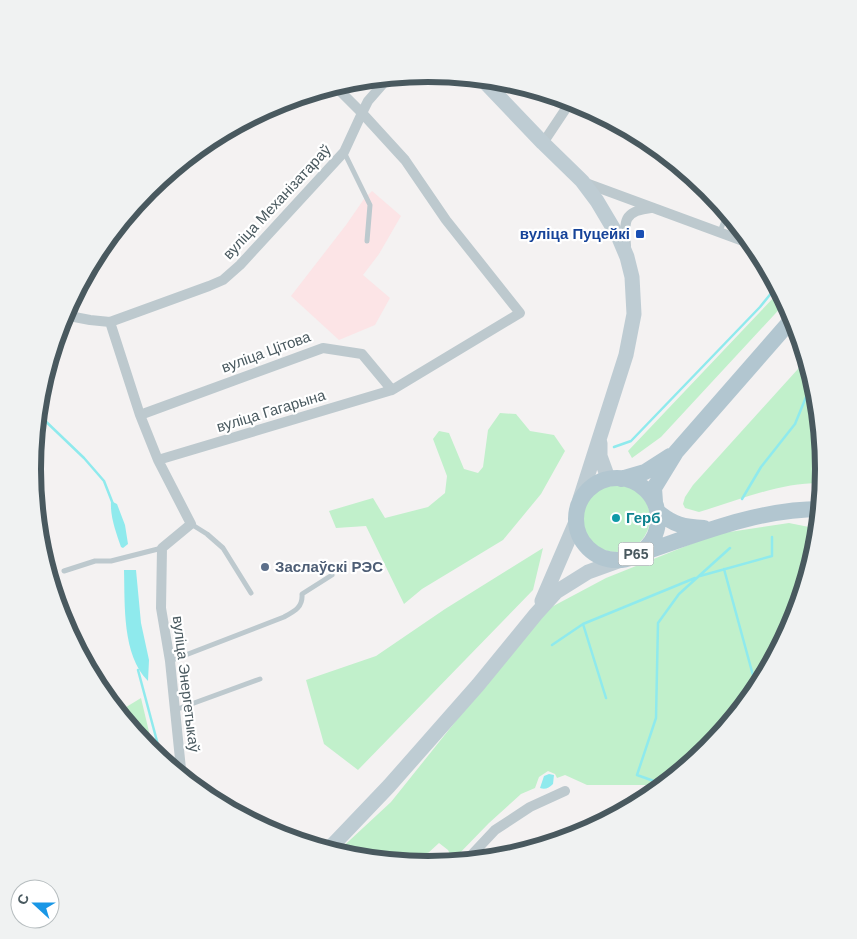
<svg xmlns="http://www.w3.org/2000/svg" width="857" height="939" viewBox="0 0 857 939" font-family="Arial,sans-serif">
<style>
.medical{fill:#fce4e6}
.green{fill:#c1f0cb}
.water{fill:#8feaed}
.lines{fill:none;stroke-linecap:round;stroke-linejoin:round}
.stream{stroke:#8feaed;stroke-width:2.5}
.lane{stroke:#bdc9ce;stroke-width:5}
.street{stroke:#bdc9ce;stroke-width:10}
.secondary{stroke:#beccd3;stroke-width:15}
.primary{stroke:#b2c6d0;stroke-width:16}
.transit-dot{fill:#1a4fb4;stroke:#fff;stroke-width:2}
.culture-dot{fill:#0f9aa8;stroke:#fff;stroke-width:2}
.service-dot{fill:#5c6f8a;stroke:#fff;stroke-width:2}
.labels{text-anchor:middle;stroke-width:4.5;stroke-linejoin:round;paint-order:stroke}
.shield{fill:#fff;stroke:#808b8f;stroke-width:1}
.shield-label{font-size:14px;font-weight:bold;fill:#49595f}
.street-label{font-size:15px;fill:#49595f;stroke:#fff}
.transit-label{font-size:15px;font-weight:bold;fill:#164399;stroke:#fff;text-anchor:end}
.culture-label{font-size:15px;font-weight:bold;fill:#0d838f;stroke:#fff;text-anchor:start}
.service-label{font-size:15px;font-weight:bold;fill:#4e5e75;stroke:#fff;text-anchor:start}
.rim{fill:none;stroke:#49595f;stroke-width:6}
</style>
<rect width="100%" height="100%" fill="#f4f2f2"/>
<path class="medical" d="M372,191L401,216L379,254L363,275L390,298L375,325L339,340L291,296L346,225L364,199Z"/>
<path class="green" d="M777,294L782,295L786,302L661,437L632,458L628,451Z
M807,359L817,393L824,470L823,483C780,482 740,500 699,512L685,508L683,504L685,497L693,485Z
M500,413L516,414L530,431L554,435L565,451L541,494L503,540L422,589L404,604L366,526L336,528L329,511L373,498L385,518L428,507L445,493L447,476L433,439L439,431L449,433L464,469L478,473L483,467L488,430Z
M582 518a34 34 0 1 1 68 0a34 34 0 1 1-68 0Z
M789,523L819,529L817,547L794,621L758,690L708,750L665,785H587L565,775L557,778L555,774L548,771L539,777L535,788L521,794L489,823L453,860L448,850L439,843L427,854L436,865H428L351,858L336,853L391,802L544,611L606,578L716,534Z
M543,548L533,590L358,770L324,744L306,680L376,656L445,609Z
M141,698L154,753V754L148,749L118,712Z"/>
<path class="water" d="M111,501L117,504L125,525L128,544L123,548L121,547C116,532 110,517 111,501Z
M124,570H136L141,623L149,660L148,681C122,655 125,605 124,570Z
M549,774L554,775L553,784C549,788 545,790 540,788L544,776Z"/>
<g class="lines">
<path class="stream" d="M38,414L84,458L104,481L113,504
M614,447L631,441L760,307L777,286
M742,499L761,467L795,424L813,380
M724,569L757,690
M700,576L772,556V537
M583,624L695,578
M552,645L583,624L606,698
M138,670L162,760
M665,785L637,775L656,718L658,623L679,594L730,548"/>
<path class="lane" d="M344,152L370,205L367,241
M720,232L727,212
M191,524L207,534L223,548L251,593
M64,571L95,561H111L162,548
M170,661L284,617C295,611 303,607 302,594L332,575
M175,710L260,679"/>
<path class="street" d="M335,86L362,113L368,101L389,77
M543,143L571,101
M583,182L754,245
M626,246C624,221 623,211 651,208
M64,315L90,320L110,322L209,286L223,280L240,265L344,152L362,113L405,160L446,220L520,313L392,390L362,354L323,348L140,415
M110,322L140,415L158,460L191,524L162,548L161,608L170,661L181,769L185,779
M158,460L392,390
M465,862L495,830L530,807L565,791"/>
<path class="secondary" d="M482,79L543,143L582,181L597,201L619,238L627,257L632,277L634,314L626,355L580,499
M600,443V456L608,478
M542,601L576,522
M327,851L389,786L478,685L536,614L556,592L588,572L624,559"/>
<path class="primary" d="M576 519a41 41 0 1 1 82 0a41 41 0 1 1-82 0Z
M621,479L645,472L670,456
M655,502L654,488L676,452L794,317
M657,511C673,525 684,527 704,528
M639,554C698,534 758,509 821,509"/>
</g>
<rect class="transit-dot" x="635" y="229" width="10" height="10" rx="2.5"/>
<circle class="culture-dot" cx="616" cy="518" r="5"/>
<circle class="service-dot" cx="265" cy="567" r="5"/>
<g class="labels">
<rect class="shield" x="618.5" y="542.5" width="35" height="23" rx="4"/>
<g class="shield-label">
<text x="636" y="559">Р65</text>
</g>
<g class="street-label">
<text transform="translate(277 202) rotate(-47)" y="5">вуліца Механізатараў</text>
<text transform="translate(266 352) rotate(-20)" y="5">вуліца Цітова</text>
<text transform="translate(271 411) rotate(-17)" y="5">вуліца Гагарына</text>
<text transform="translate(186 684) rotate(83)" y="5">вуліца Энергетыкаў</text>
</g>
<g class="transit-label">
<text x="630" y="239">вуліца Пуцейкі</text>
</g>
<g class="culture-label">
<text x="626" y="523">Герб</text>
</g>
<g class="service-label">
<text x="275" y="572">Заслаўскі РЭС</text>
</g>
</g>
<path d="M0 0H857V939H0ZM41 469a387 387 0 1 1 774 0a387 387 0 1 1-774 0Z" fill="#f0f2f2" fill-rule="evenodd"/>
<path class="rim" d="M41 469a387 387 0 1 1 774 0a387 387 0 1 1-774 0Z"/>
<g transform="translate(35 904) rotate(291)"><circle r="24" fill="#ffffff" stroke="#b6bdbf"/>
<path d="M0-4L9 19L0 12L-9 19Z" fill="#1997e6"/>
<text y="-8" font-size="14" font-weight="bold" text-anchor="middle" fill="#49595f">С</text>
</g>
</svg>
